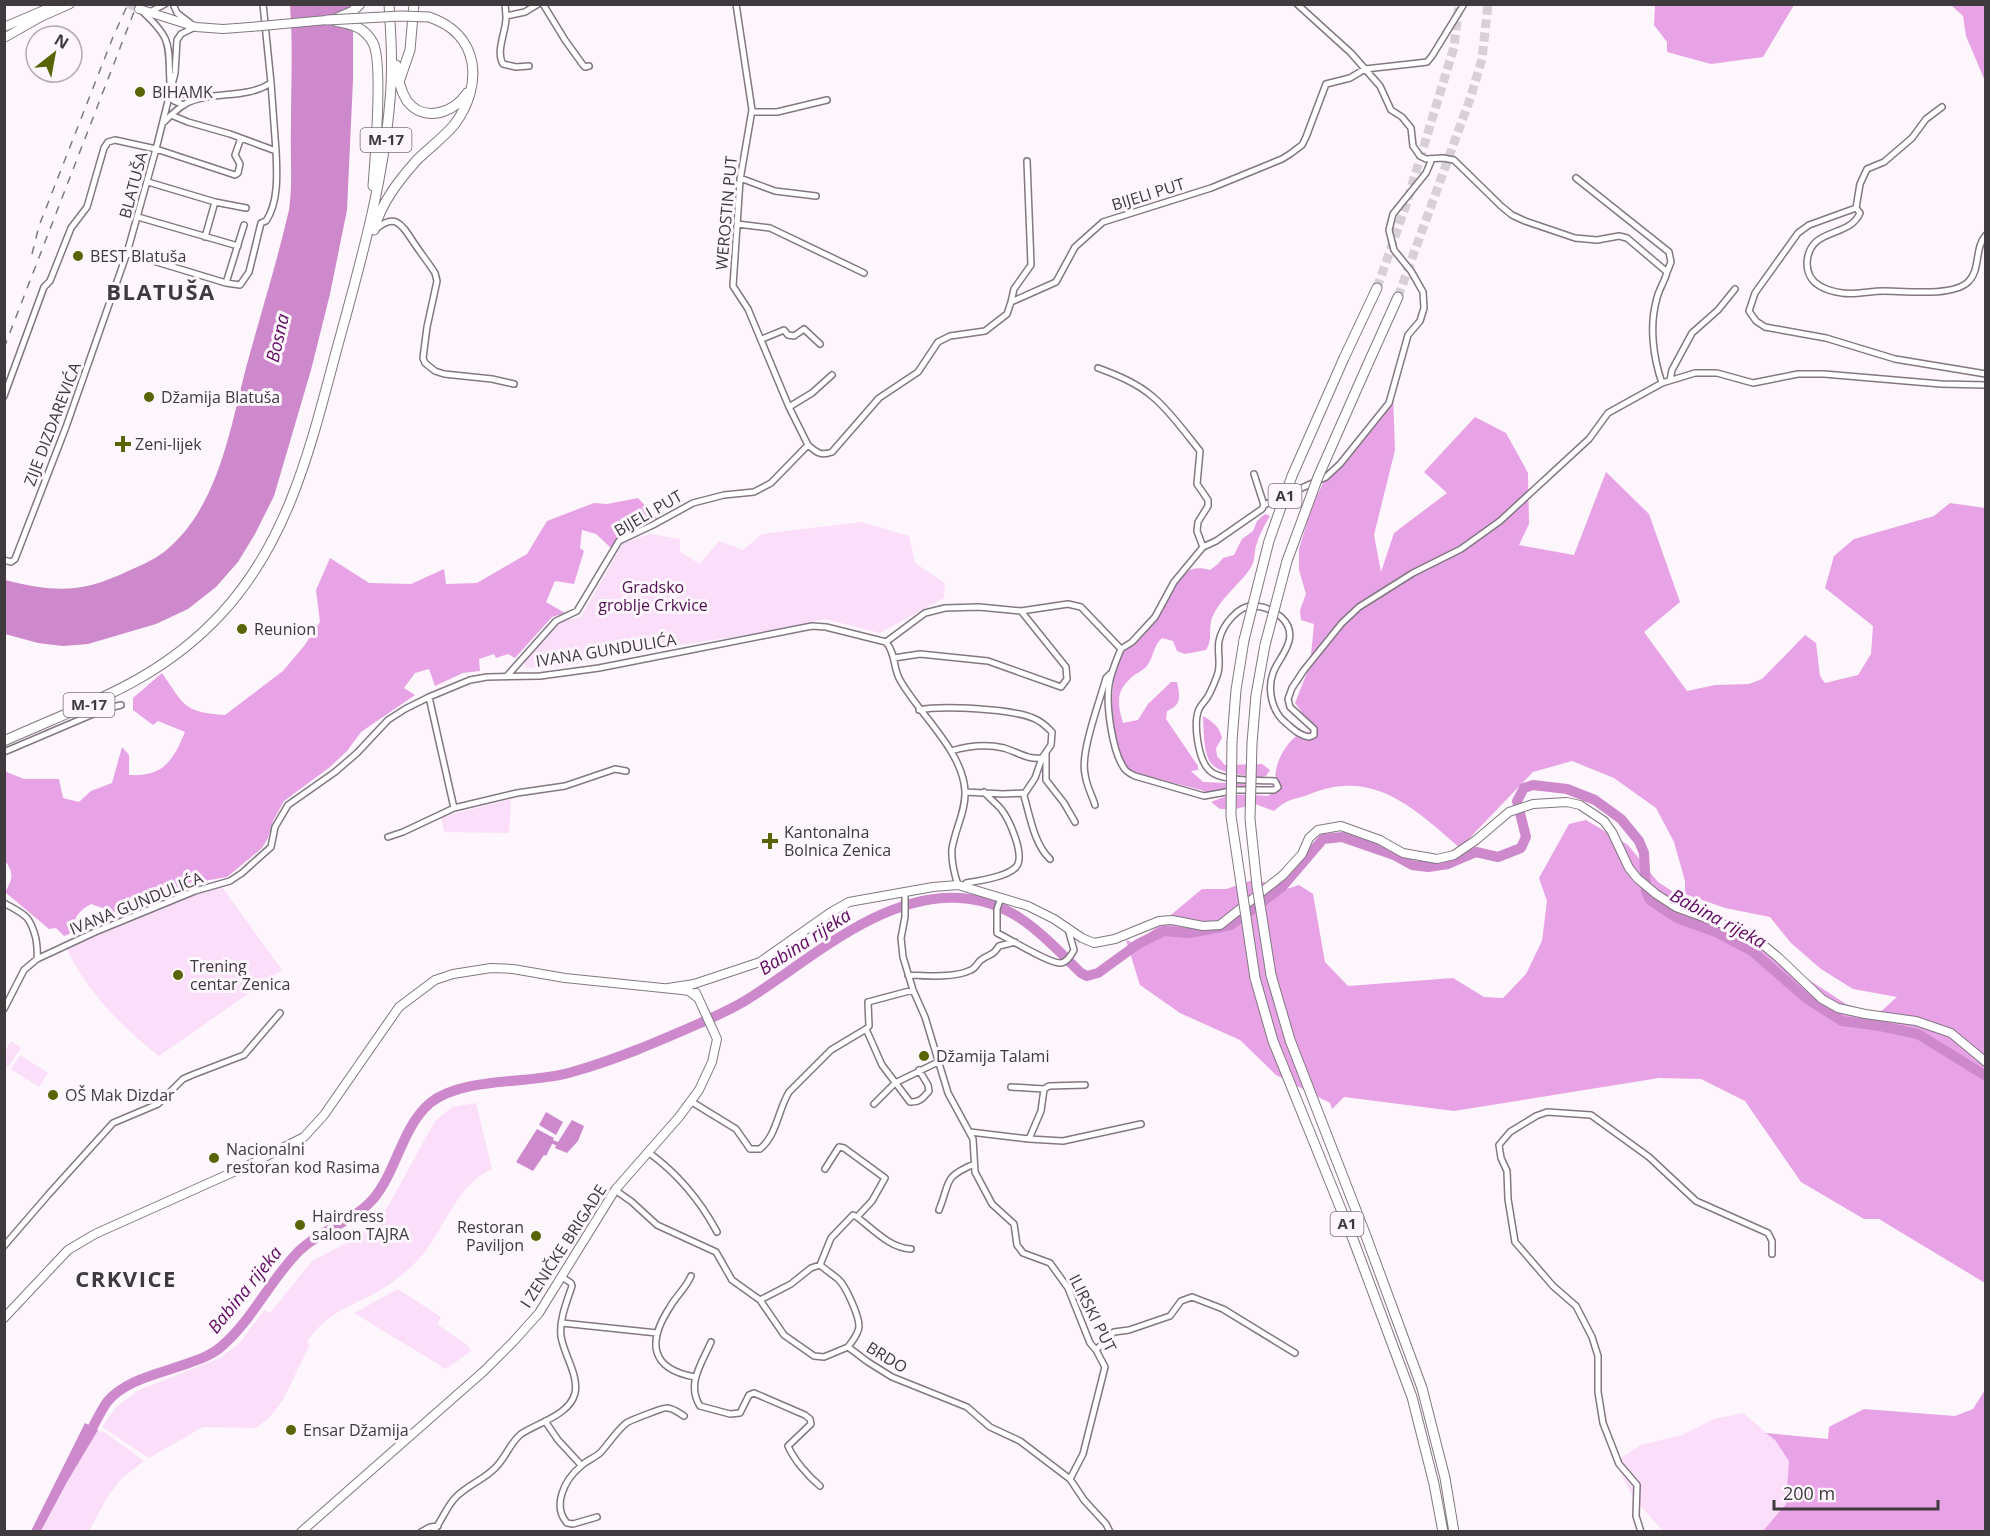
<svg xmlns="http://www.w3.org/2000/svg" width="1990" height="1536" viewBox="0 0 1990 1536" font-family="'Open Sans',sans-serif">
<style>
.green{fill:#fbdefa}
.forest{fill:#e8a2e6}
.water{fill:#cd89cc}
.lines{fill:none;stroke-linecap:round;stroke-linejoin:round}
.river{stroke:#cd89cc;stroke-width:10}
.secondary-tunnel{stroke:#d8d0d7;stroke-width:8;stroke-dasharray:8 4;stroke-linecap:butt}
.highway-tunnel{stroke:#d8d0d7;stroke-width:9;stroke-dasharray:9 4.5;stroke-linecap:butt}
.street-casing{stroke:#817881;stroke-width:8}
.secondary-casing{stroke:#817881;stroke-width:10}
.highway-casing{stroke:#817881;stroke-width:11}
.street{stroke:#fff;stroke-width:5}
.secondary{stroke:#fff;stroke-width:8}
.highway{stroke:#fff;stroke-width:9}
.rail{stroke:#7f7a7f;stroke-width:1.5;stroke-dasharray:8 8;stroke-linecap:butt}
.secondary-bridge-casing{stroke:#817881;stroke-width:10;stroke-linecap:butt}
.highway-bridge-casing{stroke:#817881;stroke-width:11;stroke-linecap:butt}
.secondary-bridge{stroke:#fff;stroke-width:8}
.highway-bridge{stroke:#fff;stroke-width:9}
.poi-dot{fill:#596406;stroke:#fef6fd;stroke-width:2}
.labels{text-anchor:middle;stroke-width:6;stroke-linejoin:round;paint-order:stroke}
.shield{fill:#fef6fd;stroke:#787277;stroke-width:1.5}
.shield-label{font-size:15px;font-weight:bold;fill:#3e3a3e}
.poi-label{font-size:16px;fill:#3e3a3e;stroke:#fef6fd;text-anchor:start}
.street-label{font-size:16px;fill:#3e3a3e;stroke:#fef6fd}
.park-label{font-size:16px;fill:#4e104f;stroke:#fef6fd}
.water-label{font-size:18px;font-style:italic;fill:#600b62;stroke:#fef6fd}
.district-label{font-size:22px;font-weight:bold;letter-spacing:1.5px;fill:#3e3a3e;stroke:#fef6fd}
</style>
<rect width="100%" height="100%" fill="#fef6fd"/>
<path class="green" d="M861,522L909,536L915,563L945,583L944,598L880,633L825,619L765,632L623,654L560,667L527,668L523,661L561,621L581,617L623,543L650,534L680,539V552L700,564L719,541L743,550L762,534Z
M511,799L509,833L444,832L441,817Z
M222,887L282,970L159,1056C123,1028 86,991 67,949L194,892Z
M11,1041L21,1048L8,1067L5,1065V1051Z
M20,1055L48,1073L39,1087L11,1069Z
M476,1103L492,1169C455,1185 444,1233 417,1261C406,1272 392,1284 377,1292C349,1307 326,1313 307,1342L310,1344L283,1400L269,1418L261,1424L255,1428L203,1427L149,1458L102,1427L116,1407L139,1390L220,1358L240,1343L264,1310L270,1313L312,1261L356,1238L387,1208L435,1121L452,1107Z
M398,1289L441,1317L437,1324L468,1346L471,1351L446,1369L354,1313Z
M1743,1413L1775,1440L1790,1461L1786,1504L1763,1531H1663L1634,1499L1615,1462L1641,1445L1682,1435L1714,1419Z
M98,1430L106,1433L144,1461L121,1479L108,1496L89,1531L41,1532L67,1482Z"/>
<path class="forest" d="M1655,5L1794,4V5L1763,57L1711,64L1667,52V42L1654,25Z
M1951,5H1985V81L1966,36L1963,16Z
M1393,394L1395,450L1374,535L1381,572L1394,533L1447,493L1424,472L1475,417L1506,433L1528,473L1529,524L1519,545L1574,555L1606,472L1649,514L1680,602L1644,632L1687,691L1715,685L1749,684L1762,679L1805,635L1816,643L1820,676L1825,683L1858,675L1871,654L1873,626L1825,588L1834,556L1854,539L1934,516L1950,503L1985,508V1283L1879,1219H1864L1801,1182L1745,1101L1701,1079L1659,1078L1454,1111L1344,1097L1332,1109L1330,1103L1276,1075L1240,1040L1180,1013L1140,985L1126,940L1136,944L1202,889H1226L1256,879L1283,890L1299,885L1313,894L1325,962L1348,986L1453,978L1484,997L1503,998L1526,974L1542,941L1547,901L1539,878L1569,824L1586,820L1628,845L1658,882L1846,1004L1878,1014L1897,997L1853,989L1821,969L1791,943L1770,917L1725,908L1685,894V881L1674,842L1656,808L1614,778L1572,761L1533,772L1460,848C1414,809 1375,768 1310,794C1292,801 1290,797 1274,811L1255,804L1236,809H1220L1211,802C1230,793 1247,794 1268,796L1278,787C1270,773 1282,749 1293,739C1297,734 1309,732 1315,730L1295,703L1310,665L1314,624L1301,620L1300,610L1306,594L1299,570V549L1312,506L1326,477Z
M638,498L658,519L611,548L596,534L582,530L580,548L584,551L574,584L555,581L546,602L565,613L552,617L515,658L508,654L496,658L494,654L479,659L480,671L463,673L435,686L429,669L415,673L404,688L415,695L361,732L347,751L330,767L284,801L273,821L268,838L262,848L227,877L182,885L157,900L123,913L114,912L91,904C82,909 76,914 74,924L78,930L64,936L56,928L49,929L5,892C13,879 14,872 5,861L4,771L24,779H59L63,798L79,802L91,791L112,783L122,747L129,755V775C163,777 173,761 185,732L158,721L153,725L133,710V698L162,673C185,706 183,712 225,715L283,671L304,646L320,622L316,590L330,558L369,583L411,584L444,569L446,584L477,583L527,554L547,521L594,503L607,504Z
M1265,514L1270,516C1264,526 1259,535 1256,546C1254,554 1255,562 1250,569C1238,586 1220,598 1212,618C1208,629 1213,640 1206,650L1185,654L1177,651L1173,641L1162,638C1153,645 1154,658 1146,667C1141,672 1134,674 1130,679C1115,692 1118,706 1123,723L1138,720L1148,704L1171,682H1177C1180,696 1182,705 1167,711L1166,719L1198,766V770L1191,771L1203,782L1252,784C1239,792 1223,789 1209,794L1201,790L1131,772C1108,748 1106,676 1125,649C1134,637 1151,630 1159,617C1172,594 1177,560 1210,570L1218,564L1223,558L1234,555L1242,539L1253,531L1257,521Z
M1203,716C1213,722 1219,726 1222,738L1216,748L1217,756L1225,765L1262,764L1270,770L1266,776L1261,778C1208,770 1205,772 1203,716Z
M1985,1390V1531H1763L1786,1504L1789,1461L1775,1440L1766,1433L1828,1439L1829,1427L1864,1409L1955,1416L1973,1409Z"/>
<path class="water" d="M290,5H353V80L347,210L330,294L311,370L274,496L255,534L238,562L216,587L188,609L156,624L88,644L63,646L38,643L5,634V580C55,592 80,594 128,571C140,566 153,560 164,552C219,508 230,428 247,364C261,313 277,262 289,210C293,182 290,154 291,126C291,85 293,45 290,5Z
M546,1112L563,1122L556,1135L539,1125Z
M572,1120L584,1126L578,1141L567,1153L555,1148L556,1145L552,1144L546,1156L544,1155L533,1171L516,1162L537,1129L554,1138L553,1140L558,1142Z
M85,1423L98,1430L67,1482L41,1531H31Z"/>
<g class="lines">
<path class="river" d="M86,1440C93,1427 99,1414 107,1402C125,1380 158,1374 183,1365C197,1360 211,1356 222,1346C253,1319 270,1280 299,1251C321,1229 354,1222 374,1198C397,1170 402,1127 430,1103C463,1076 530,1085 572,1072C615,1060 657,1042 698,1024C714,1017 732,1009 748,999C810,960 882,893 960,898C1015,901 1045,938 1081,973L1087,976L1098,973L1138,944L1164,931L1190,933L1231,925L1282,887L1323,839L1342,837L1394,855L1412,865L1428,867L1448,864L1476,852L1498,857L1521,848L1526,837L1517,801L1524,788L1533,785L1567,789L1595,800L1621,819L1639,841L1644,853L1646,891L1650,900L1677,918L1716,932L1752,951L1806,998L1842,1021L1880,1026L1918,1034L1986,1076"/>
<path class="secondary-tunnel" d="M128,4L139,9"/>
<path class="highway-tunnel" d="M1377,288L1406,205L1454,47L1459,4
M1398,297L1471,96L1482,59L1488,4"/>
<defs>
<path id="street" d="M173,4L177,13L190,23
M505,4L506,16
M543,4L565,40L583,65L585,67L589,66
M736,4L752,110L740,180L733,286L748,309L789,407L808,445
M1297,4L1351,53L1380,86L1391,110L1402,117L1411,128L1413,146L1420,156L1426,159L1443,158L1454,160L1501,206L1512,215L1525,221L1575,238L1597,240L1619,236L1627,238L1667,272C1665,281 1659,289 1657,298C1649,325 1653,357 1662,383
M143,12C173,40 168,45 170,83
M150,12L165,4
M529,66L516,67L503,64C495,51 507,30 506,16L525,12L538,4
M170,90L198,99
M169,96L174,101L184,105
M752,112H777L827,100
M171,115L188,122L230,134L276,151L271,83
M164,122C170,116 177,109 185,104C211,90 245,100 271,83L263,4
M740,178L775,191L816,196
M1576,178L1669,252L1671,262L1667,272
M148,182L215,202L246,208
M1856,208L1860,184L1867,169L1884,162L1912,138L1926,119L1942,107
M138,217L238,246
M737,224L770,228L864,273
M375,230C394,213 401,223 412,240C419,251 428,262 435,273L437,281L427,327L423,358L425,363L435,371L444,374L492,379L514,384
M1986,235C1974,248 1981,270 1968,282C1952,297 1904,291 1883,291C1870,291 1855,295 1842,293C1835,292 1825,289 1820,286C1811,281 1807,272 1807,263C1809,226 1849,239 1860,213L1856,208L1809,225L1798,233L1755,293L1749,311L1756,321L1765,327L1826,338L1895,359L1986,374
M205,237L215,202
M127,253L226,283L240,285L249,272L261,223L266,221C279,202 277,172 276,151
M226,283L244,225
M1011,302L1014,289L1031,265L1027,161
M762,339L784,330L788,335L794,336L804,329L820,344
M1098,368C1117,375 1137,383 1153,397C1169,410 1187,435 1200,451L1197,484L1208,500V506L1198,522L1197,531L1203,547L1174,582L1155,617L1132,642L1121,649
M1670,380L1672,370L1692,333L1718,310L1735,289
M4,396L44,287L50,281L71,228L87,207L104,148L108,142L115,140L156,149L235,175L238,173L240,164L235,155L241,138
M789,407L812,393L832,375
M1264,505L1326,477L1340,464L1389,403L1408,335L1420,321L1424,308L1423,292L1411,271L1394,250L1389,230L1393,214L1426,173L1432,159
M1203,547L1216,541L1262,509L1264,505L1254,474
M4,560L11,562L15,559L66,427L127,253L156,149L175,73L177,40L181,34L195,27
M886,642L925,613L945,608L979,607L1021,611L1068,604L1081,607L1121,649C1116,661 1111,672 1109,685C1106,705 1112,751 1124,768C1126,772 1131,774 1135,776L1204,796L1237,790H1274L1278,787L1275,781C1259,780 1220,782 1209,770C1198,759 1193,723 1199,709C1201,705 1204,702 1207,698C1212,690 1215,681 1218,673C1221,662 1217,652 1219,641C1222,626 1238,604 1256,606C1273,608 1294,621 1289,641C1286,653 1277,662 1273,673C1267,690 1272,712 1286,723C1293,729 1300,736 1309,737L1314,735V729L1290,707L1288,699L1292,688L1304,670L1342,623L1359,607L1413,573L1461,549L1500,521L1589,439L1608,413L1662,383L1695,373H1717L1753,383L1798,374H1824L1941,384L1986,385
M894,658L920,654L988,661L1061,687L1067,679L1066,667L1021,611
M507,676L556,621L577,611L619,541L653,525L693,503L724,495L754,492L771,483L808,445C817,453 821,456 832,452L879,398L918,372L938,342L950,336L985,331L1007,314L1011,302L1056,282L1075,247L1103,222L1211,188L1282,159L1290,154L1302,145L1306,137L1326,84L1350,78L1365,69L1419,63L1427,62L1432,56L1464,4
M429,697L454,808
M919,710C942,705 1011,709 1033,718C1041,721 1046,726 1052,732L1051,745L1042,758C1028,760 1017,752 1004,748C987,744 968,746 951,751
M4,752L105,709L121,705
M1046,753V780L1064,803L1075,822
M965,792L1003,794L1025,793L1035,778L1042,758
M1025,793L1024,796C1030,816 1034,844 1050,859
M1095,805C1092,795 1086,785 1085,774C1080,752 1100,701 1106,678L1110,674
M388,837L403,832L454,808L517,793L565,786L615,769L626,771
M964,887L966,883C979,881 1007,877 1016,867C1026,856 1009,819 1001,809C996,803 989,798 984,792
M905,891V917L901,938L903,957L913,990L925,1017L948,1093L973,1139L975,1172L992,1204L1014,1224L1017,1245L1023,1253L1050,1263L1068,1288L1090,1343L1096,1350L1105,1367L1083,1454L1070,1479
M1001,898L997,909V933C1010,939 1048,963 1060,963C1067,963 1071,955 1074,950L1068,929
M4,903C25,915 30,915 36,939C37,947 38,952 37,959
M908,975C926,976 955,978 971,970C976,968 977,963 981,960C990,953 992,957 999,946L1015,942
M4,1009L24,970L37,959L95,932L195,891L230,881L242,873L271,847L275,827L288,805L335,772L357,753L388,720L405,709L429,697L470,680L487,677L540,676L599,668L812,626L826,627L886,642C896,654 893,668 900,680C919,714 963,751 965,791C966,811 955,829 952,849C951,862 954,873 958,885
M866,1029L882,1065L910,1102C919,1103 923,1098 929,1091L928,1085L919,1070
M1044,1089L1049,1086L1085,1085
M692,1102L736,1129L750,1149H760C777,1135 778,1110 789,1092L831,1050L866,1029L869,1026L868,1002L913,990
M874,1104L895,1083L938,1062
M970,1132L1029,1139L1041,1111L1044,1089L1011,1087
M1029,1139L1063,1141L1141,1124
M648,1152C677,1173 701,1202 717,1232
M615,1190L632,1202L657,1225L716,1252L732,1280L760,1300L791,1284L811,1268L820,1265C826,1270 832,1274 838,1279C846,1286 859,1316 859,1326C859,1334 852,1341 848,1347L868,1362L892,1377L967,1407L990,1427L1020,1441L1070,1479L1084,1500L1106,1524L1110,1532
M939,1210C951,1181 942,1178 974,1164
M857,1217C874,1230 890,1248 911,1249
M4,1246L48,1195L113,1123L158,1104L183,1079L192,1075L244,1055L280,1013
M820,1265L831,1238L853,1215L857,1217L872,1201L885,1178L844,1148L839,1147L825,1169
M691,1276C686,1288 676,1296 670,1307C647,1342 650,1369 695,1377
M760,1300L784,1335L814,1356L824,1357L848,1347
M562,1323L657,1333
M711,1342C702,1363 686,1384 700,1406L730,1414L740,1413L749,1395L754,1393L805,1415L810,1419L811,1424L788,1446C794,1460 808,1476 820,1486
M1096,1350L1114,1332L1129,1330L1170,1316L1181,1301L1192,1297L1223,1309L1295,1353
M545,1421L558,1440L581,1465
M597,1517L573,1524L567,1523C552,1506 564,1480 581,1466C586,1461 594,1458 600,1453C608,1445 619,1427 628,1422C632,1420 664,1407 667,1408C673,1408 679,1413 684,1416
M421,1532L430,1527L438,1526
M433,1532C442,1521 446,1507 456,1497C468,1485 485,1479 496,1467C506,1457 510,1443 521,1434C537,1423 570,1415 575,1393C579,1375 563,1353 561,1336C559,1320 567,1301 572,1286L571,1283L562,1277
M1641,1532L1636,1516L1637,1485L1619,1464L1603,1423L1598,1392V1356L1592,1337L1576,1306L1553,1286L1515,1242L1508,1199L1507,1171L1501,1158L1499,1145L1510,1132L1536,1116L1547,1112L1591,1115L1649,1157L1696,1201L1768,1233L1772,1241V1254"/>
<path id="secondary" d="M139,9L196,27L223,29L250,27
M4,27L58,4
M4,38L41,17L70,4
M668,988L694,984L760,962L831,912L849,902L933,887L958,885L1028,906L1054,919L1082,938L1094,943L1115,939L1159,921L1172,920L1203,926L1220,925L1283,875L1302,854L1309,838L1318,830L1341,826L1380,840L1403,853L1437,859L1454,855L1476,840L1509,812L1533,804L1567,802L1580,805L1604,821L1612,832L1629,868L1637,878L1656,894L1676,907L1750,934L1779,958L1822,999L1838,1008L1865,1014L1916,1021L1951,1033L1986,1062
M4,1318L68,1250L95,1234L249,1165L304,1137L324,1115L399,1007L435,980L453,974L491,968L513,969L565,978L682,990L689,991L698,998
M301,1532L484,1371L513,1342L539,1313L615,1190L679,1117L699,1090L712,1062L717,1039L696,993"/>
<path id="highway" d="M337,18L353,11L360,4
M335,21C351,24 365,27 373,43C383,61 375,161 373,186
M396,65C398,78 400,90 407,101C424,123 454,113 467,93
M399,82L410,50L414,4
M374,230C381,203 399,180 417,160C429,148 443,138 454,125C484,85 480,34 429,17
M1344,358L1377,288
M1367,366L1398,297
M4,741C86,704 158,682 221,614C289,541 311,445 336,352C359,268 383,186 390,100C393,68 391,36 389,4
M1232,741L1236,690L1244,640
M1252,743L1256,695L1265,645
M1271,975L1290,1040L1366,1236L1422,1388L1445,1478L1454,1532
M1255,978L1273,1041L1353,1239L1412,1397L1434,1484L1443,1532"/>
</defs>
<use href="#street" class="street-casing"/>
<use href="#secondary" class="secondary-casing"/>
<use href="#highway" class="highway-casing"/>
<use href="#street" class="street"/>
<use href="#secondary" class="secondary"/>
<use href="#highway" class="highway"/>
<path class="rail" d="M32,254L39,226L113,37L128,4
M4,348L137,4"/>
<defs>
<path id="secondary-bridge" d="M250,27L327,20"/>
<path id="highway-bridge" d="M327,20L401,16L429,17
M1244,640L1269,541L1292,476L1344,358
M1265,645L1287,561L1318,477L1367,366
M1232,741L1231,816L1255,978
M1252,743L1250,819L1257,886L1271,975"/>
</defs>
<use href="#secondary-bridge" class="secondary-bridge-casing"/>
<use href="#highway-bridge" class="highway-bridge-casing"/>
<use href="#secondary-bridge" class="secondary-bridge"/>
<use href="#highway-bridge" class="highway-bridge"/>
</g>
<g class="poi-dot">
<circle cx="140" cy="92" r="6"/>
<circle cx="78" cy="256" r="6"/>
<circle cx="149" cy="397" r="6"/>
<path d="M120 435h6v6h6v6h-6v6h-6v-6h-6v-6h6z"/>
<circle cx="242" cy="629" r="6"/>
<path d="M767 832h6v6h6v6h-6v6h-6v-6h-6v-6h6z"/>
<circle cx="178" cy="975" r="6"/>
<circle cx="924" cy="1056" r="6"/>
<circle cx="53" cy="1095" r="6"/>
<circle cx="214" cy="1158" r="6"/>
<circle cx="300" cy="1225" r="6"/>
<circle cx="536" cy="1236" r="6"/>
<circle cx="291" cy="1430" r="6"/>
</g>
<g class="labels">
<g class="shield">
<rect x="360.5" y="128" width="51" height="24" rx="4.5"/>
<rect x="1268.5" y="484" width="33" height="24" rx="4.5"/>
<rect x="63.5" y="693" width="51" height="24" rx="4.5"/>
<rect x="1330.5" y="1212" width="33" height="24" rx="4.5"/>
</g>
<g class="shield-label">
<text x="386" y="145">M-17</text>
<text x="1285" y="501">A1</text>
<text x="89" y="710">M-17</text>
<text x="1347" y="1229">A1</text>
</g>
<g class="poi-label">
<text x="152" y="98">BIHAMK</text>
<text x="90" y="262">BEST Blatuša</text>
<text x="161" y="403">Džamija Blatuša</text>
<text x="135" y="450">Zeni-lijek</text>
<text x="254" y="635">Reunion</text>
<text x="784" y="838">Kantonalna<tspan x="784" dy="18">Bolnica Zenica</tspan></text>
<text x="190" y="972">Trening<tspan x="190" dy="18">centar Zenica</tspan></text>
<text x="936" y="1062">Džamija Talami</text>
<text x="65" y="1101">OŠ Mak Dizdar</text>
<text x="226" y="1155">Nacionalni<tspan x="226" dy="18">restoran kod Rasima</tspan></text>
<text x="312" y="1222">Hairdress<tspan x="312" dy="18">saloon TAJRA</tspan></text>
<text x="524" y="1233" text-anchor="end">Restoran<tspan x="524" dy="18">Paviljon</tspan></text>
<text x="303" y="1436">Ensar Džamija</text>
</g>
<g class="street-label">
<text transform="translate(133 185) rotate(-75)" y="6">BLATUŠA</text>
<text transform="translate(1148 194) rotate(-17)" y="6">BIJELI PUT</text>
<text transform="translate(726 213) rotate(-85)" y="6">WEROSTIN PUT</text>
<text transform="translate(52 424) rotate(-69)" y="6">ZIJE DIZDAREVIĆA</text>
<text transform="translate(648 513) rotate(-30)" y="6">BIJELI PUT</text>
<text transform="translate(606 650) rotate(-9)" y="6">IVANA GUNDULIĆA</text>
<text transform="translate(136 903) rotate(-22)" y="6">IVANA GUNDULIĆA</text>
<text transform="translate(563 1246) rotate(-57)" y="6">I ZENIČKE BRIGADE</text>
<text transform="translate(1093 1313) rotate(63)" y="6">ILIRSKI PUT</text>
<text transform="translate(887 1357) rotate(31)" y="6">BRDO</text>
</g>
<g class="park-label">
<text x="653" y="593">Gradsko<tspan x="653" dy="18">groblje Crkvice</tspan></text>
</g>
<g class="water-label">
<text transform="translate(278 338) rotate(-77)" y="6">Bosna</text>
<text transform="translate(1718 919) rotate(28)" y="6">Babina rijeka</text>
<text transform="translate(805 942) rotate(-33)" y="6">Babina rijeka</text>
<text transform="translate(245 1290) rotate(-51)" y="6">Babina rijeka</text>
</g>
<g class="district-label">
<text x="161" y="300">BLATUŠA</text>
<text x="126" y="1287">CRKVICE</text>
</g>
</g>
<rect width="1990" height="1536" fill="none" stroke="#3e3a3e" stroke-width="12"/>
<g transform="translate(54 54) rotate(31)"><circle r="28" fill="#fef6fd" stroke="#b1abb1" stroke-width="1.5"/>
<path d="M0-4.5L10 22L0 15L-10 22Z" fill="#596406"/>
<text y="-9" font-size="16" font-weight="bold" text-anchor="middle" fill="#3e3a3e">N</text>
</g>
<path d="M1774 1500v9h164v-9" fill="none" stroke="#3e3a3e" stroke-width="3"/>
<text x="1783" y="1500" font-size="18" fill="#3e3a3e" stroke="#fef6fd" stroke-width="4.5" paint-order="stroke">200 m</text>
</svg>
